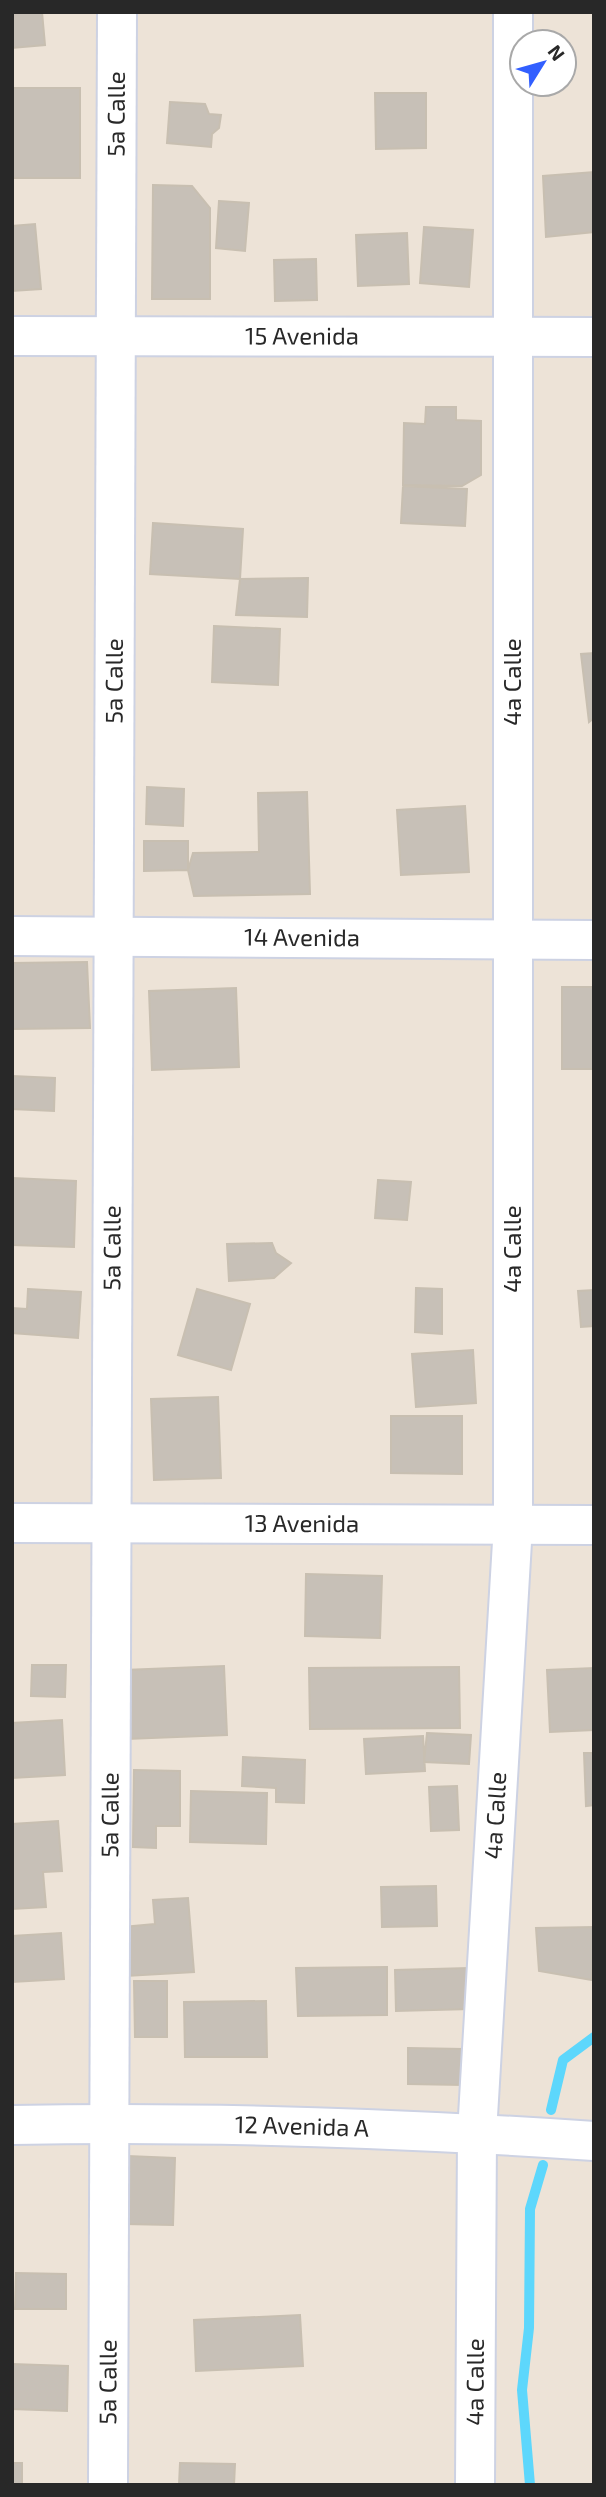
<svg xmlns="http://www.w3.org/2000/svg" width="606" height="2497" viewBox="0 0 606 2497" font-family="'Exo 2',sans-serif">
<style>
.lines{fill:none;stroke-linecap:round;stroke-linejoin:round}
.stream{stroke:#5dd7fc;stroke-width:10}
.building{fill:#c7c0b7;stroke:#c8bfb1;stroke-width:2}
.minor-casing{stroke:#cdd2e3;stroke-width:42}
.minor{stroke:#fff;stroke-width:38}
.labels{text-anchor:middle;stroke-width:7;stroke-linejoin:round;paint-order:stroke}
.street-label{font-size:24px;fill:#282828;stroke:#fff}
</style>
<rect width="100%" height="100%" fill="#ede3d7"/>
<g class="lines">
<path class="stream" d="M551,2110L563,2060L594,2037
M530,2485L522,2390L529,2328L530,2209L543,2165"/>
</g>
<path class="building" d="M12,12H42L45,45L12,48Z
M12,88H80V178H12Z
M375,93H426V148L376,149Z
M170,102L205,104L209,114L221,115L219,128L212,134L211,147L167,143Z
M594,172V232L546,237L543,176Z
M153,185L192,186L210,208V299H152Z
M219,201L249,203L245,251L216,248Z
M35,224L41,289L12,291V226Z
M424,227L473,230L469,287L420,283Z
M407,233L409,284L358,286L356,235Z
M316,259L317,300L275,301L274,260Z
M426,407H456V420L481,421V475L462,486L403,485L404,423L425,424Z
M403,486L467,489L465,526L401,523Z
M153,523L243,529L240,579L150,574Z
M308,578L307,617L236,615L240,579Z
M214,626L280,629L278,685L212,682Z
M594,653V718L589,722L581,654Z
M147,787L184,789L183,826L146,824Z
M307,792L310,894L194,896L188,870L193,853L259,852L258,793Z
M465,806L469,872L401,875L397,810Z
M144,841H188V870L144,871Z
M87,962L90,1028L12,1029V963Z
M562,987H594V1069H562Z
M236,988L239,1067L152,1070L149,991Z
M12,1076L55,1078L54,1111L12,1109Z
M12,1178L76,1181L74,1247L12,1245Z
M378,1180L411,1182L407,1220L375,1218Z
M272,1243L276,1253L291,1263L274,1278L229,1281L227,1244Z
M416,1288L442,1289V1334L415,1332Z
M28,1289L81,1292L78,1338L12,1333V1308L27,1309Z
M197,1289L250,1304L231,1370L178,1355Z
M594,1290V1326L581,1327L578,1291Z
M473,1350L476,1403L416,1407L412,1354Z
M218,1397L221,1478L154,1480L151,1399Z
M391,1416H462V1474L391,1473Z
M306,1574L382,1576L380,1638L305,1636Z
M32,1665H66L65,1697L31,1696Z
M224,1666L227,1735L127,1739L124,1670Z
M459,1667L460,1728L310,1729L309,1668Z
M594,1668V1730L550,1732L547,1670Z
M62,1720L65,1775L12,1778V1723Z
M427,1733L471,1735L469,1764L424,1762Z
M423,1736L425,1771L366,1774L364,1739Z
M584,1753H594V1805L586,1806Z
M243,1757L305,1760L304,1803L276,1802V1788L242,1786Z
M134,1770L180,1771V1826H156V1848L133,1847Z
M457,1786L459,1830L431,1831L429,1787Z
M191,1791L267,1793L266,1844L190,1842Z
M58,1821L62,1871L43,1872L46,1907L12,1909V1824Z
M436,1886L437,1926L382,1927L381,1887Z
M188,1898L194,1972L126,1976L123,1927L155,1924L153,1900Z
M594,1927L592,1980L539,1971L536,1928Z
M61,1933L64,1979L12,1982V1936Z
M387,1967V2015L298,2016L296,1968Z
M469,1968L471,2009L396,2011L395,1970Z
M134,1981H167V2037H135Z
M266,2001L267,2057H185L184,2002Z
M408,2048L463,2049V2085L408,2084Z
M127,2156L175,2158L173,2225L125,2224Z
M16,2273L66,2274V2309H15Z
M300,2315L303,2366L196,2371L194,2320Z
M12,2364L68,2366L67,2411L12,2409Z
M12,2463H22V2485H12Z
M180,2463L235,2464L234,2485H179Z"/>
<g class="lines">
<defs>
<g id="minor">
<path id="s1" d="M12,336L594,337"/>
<path id="s2" d="M12,936L594,940"/>
<path id="s3" d="M12,1523L594,1525"/>
<path id="s4" d="M12,2125C206,2121 401,2128 594,2141"/>
<path id="s5" d="M108,2485L117,12"/>
<path id="s6" d="M475,2485L477,2133L513,1525V12"/>
</g>
</defs>
<use href="#minor" class="minor-casing"/>
<use href="#minor" class="minor"/>
</g>
<g class="labels">
<g class="street-label">
<text dy="8" stroke="none"><textPath href="#s5" startOffset="2371">5a Calle</textPath></text>
<text dy="8" stroke="none"><textPath href="#s1" startOffset="290">15 Avenida</textPath></text>
<text dy="8" stroke="none"><textPath href="#s5" startOffset="1804">5a Calle</textPath></text>
<text transform="translate(513 682) rotate(-90)" y="8">4a Calle</text>
<text dy="8" stroke="none"><textPath href="#s2" startOffset="290">14 Avenida</textPath></text>
<text dy="8" stroke="none"><textPath href="#s5" startOffset="1237">5a Calle</textPath></text>
<text transform="translate(513 1249) rotate(-90)" y="8">4a Calle</text>
<text dy="8" stroke="none"><textPath href="#s3" startOffset="290">13 Avenida</textPath></text>
<text dy="8" stroke="none"><textPath href="#s5" startOffset="670">5a Calle</textPath></text>
<text dy="8" stroke="none"><textPath href="#s6" startOffset="670">4a Calle</textPath></text>
<text dy="8" stroke="none"><textPath href="#s4" startOffset="290">12 Avenida A</textPath></text>
<text dy="8" stroke="none"><textPath href="#s5" startOffset="103">5a Calle</textPath></text>
<text dy="8" stroke="none"><textPath href="#s6" startOffset="103">4a Calle</textPath></text>
</g>
</g>
<rect width="606" height="2497" fill="none" stroke="#282828" stroke-width="28"/>
<g transform="translate(543 63) rotate(53)"><circle r="33" fill="#ffffff" stroke="#a9a9a9" stroke-width="2"/>
<path d="M0-5L12 26L0 18L-12 26Z" fill="#325fff"/>
<text y="-10" font-size="19" font-weight="bold" text-anchor="middle" fill="#282828">N</text>
</g>
</svg>
